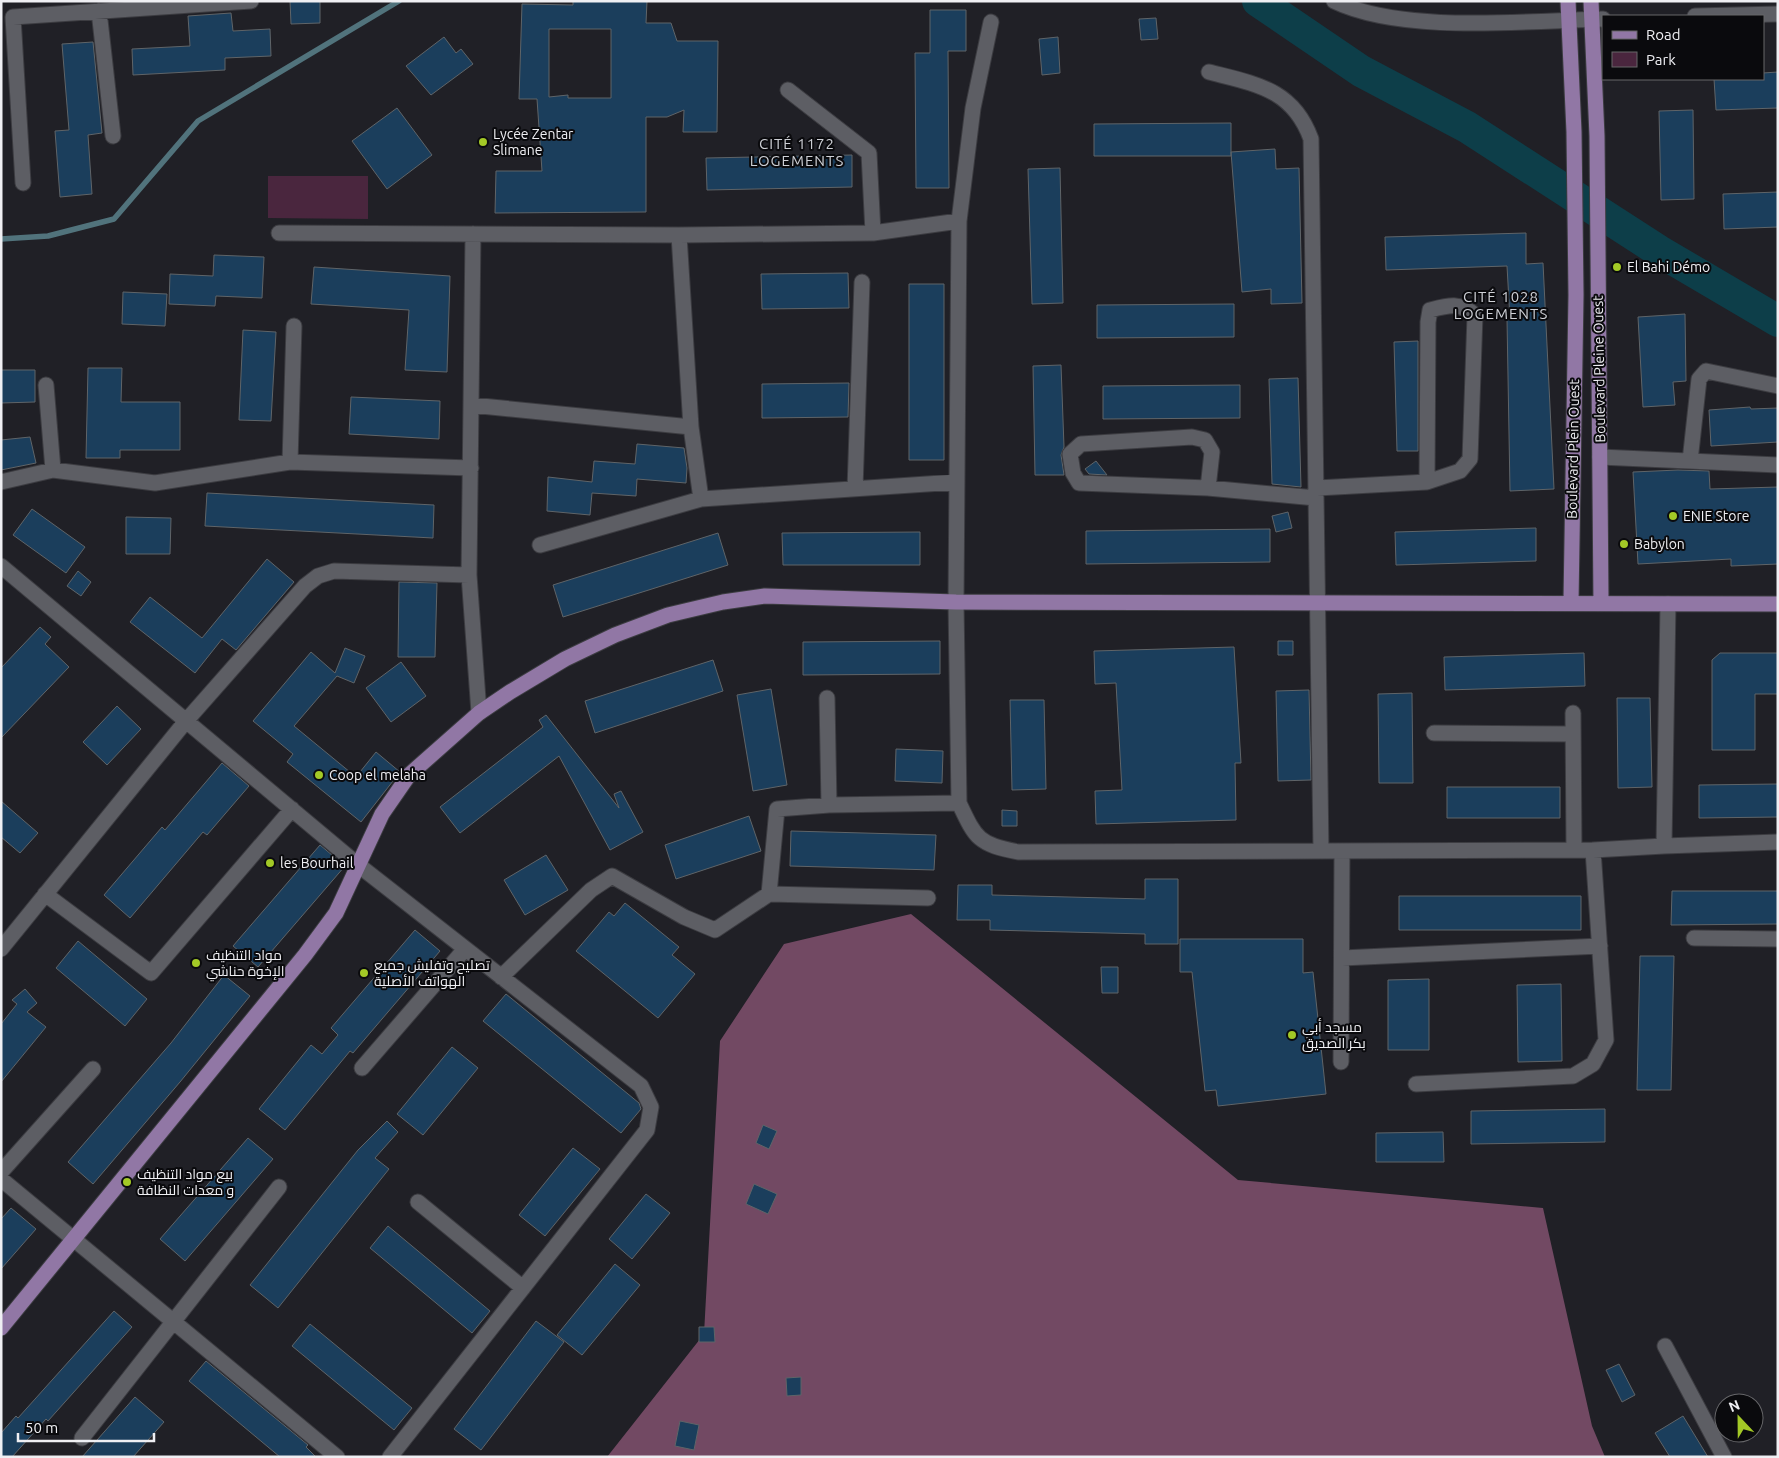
<svg xmlns="http://www.w3.org/2000/svg" width="1779" height="1458" viewBox="0 0 1779 1458" font-family="Ubuntu,Cairo,sans-serif">
<style>
.green{fill:#4a263e}
.forest{fill:#724963}
.lines{fill:none;stroke-linecap:round;stroke-linejoin:round}
.stream{stroke:#51737c;stroke-width:5.5}
.river{stroke:#0d3e49;stroke-width:32}
.building{fill:#1b3e5c;stroke:#5f6468;fill-rule:evenodd}
.minor-casing{stroke:#3c3c41;stroke-width:17}
.major-casing{stroke:#3c3c41;stroke-width:17}
.minor{stroke:#5d5e64;stroke-width:15}
.major{stroke:#9177a5;stroke-width:15}
.poi-dot{fill:#a3c926;stroke:#0a0a0d;stroke-width:2}
.labels{text-anchor:middle;stroke-width:4;stroke-linejoin:round;paint-order:stroke}
.poi-label{font-size:14px;fill:#efeff3;stroke:#0a0a0d;text-anchor:start}
.street-label{font-size:14px;fill:#efeff3;stroke:#0a0a0d}
.neighbourhood-label{font-size:15px;letter-spacing:1px;fill:#ced0d6;stroke:#0a0a0d}
</style>
<rect width="100%" height="100%" fill="#202026"/>
<path class="green" d="M268,176H368V219L268,218Z"/>
<path class="forest" d="M911,914L1238,1180L1543,1208L1592,1426L1605,1457H607L704,1334L720,1041L784,944Z"/>
<g class="lines">
<path class="stream" d="M1,239L48,236L114,219L198,121L399,1"/>
<path class="river" d="M1258,1L1361,71L1467,127L1659,251L1778,321"/>
</g>
<path class="building" d="M290,1H320V23L291,24Z
M573,1H647L646,23H671L677,41H718L717,132H683L684,110L667,117H646V212L495,213L496,171H542L537,99H519L522,4L573,5ZM549,29H611V98H568V95L549,97Z
M930,10H966V51H948L949,188H916L915,53H930Z
M231,13L233,31L270,29L271,56L225,58V70L133,75L132,49L190,46L188,16Z
M1156,18L1158,39L1141,40L1139,19Z
M444,37L456,53L461,49L473,64L431,95L406,66Z
M1058,37L1060,73L1042,75L1039,39Z
M93,42L102,133L88,135L92,194L60,197L55,131L69,130L62,44Z
M1778,72V108L1716,110L1714,79H1763V73Z
M397,108L432,155L387,189L352,141Z
M1693,110L1694,199L1661,200L1659,111Z
M1231,123V156H1094V124Z
M1275,149L1276,169L1299,168L1302,303L1271,304V289L1242,292L1231,152Z
M852,155V187L707,190L706,158Z
M1060,168L1063,303L1032,304L1028,169Z
M1778,192V227L1724,229L1723,194Z
M1526,233V264L1543,263L1554,489L1510,491L1507,319H1510L1507,266L1386,270L1385,237Z
M214,255L264,257L262,298L216,296L215,306L169,304L170,274L213,276Z
M314,267L450,276L447,372L405,370L409,310L311,304Z
M848,273L849,308L762,309L761,274Z
M909,284H944V460H909Z
M123,292L167,294L165,326L122,324Z
M1234,304V337L1097,338V305Z
M1685,314L1686,381L1673,382L1675,405L1643,407L1638,317Z
M243,330L276,332L271,421L239,420Z
M1418,341V451H1397L1394,342Z
M1061,365L1064,447L1061,455L1064,475H1035L1033,366Z
M88,368H122L121,402H180V450H120V458H86Z
M1,370H35V402L1,403Z
M1298,378L1301,487L1272,484L1269,379Z
M849,383L848,417L762,418V384Z
M1240,385V418L1103,419V386Z
M351,397L440,401L439,439L349,434Z
M1750,407L1751,409L1778,408V442L1711,446L1709,410Z
M30,437L36,463L1,470V440Z
M637,444L684,448L687,468L686,483L637,479L636,496L592,493L590,515L547,511L548,477L592,482L594,461L635,464Z
M1096,461L1107,475L1089,474L1085,469Z
M1678,470L1709,471L1710,489L1778,487V564L1731,566V559L1638,564L1633,472Z
M207,493L434,505L433,538L205,526Z
M32,509L85,547L66,573L13,535Z
M1288,512L1292,528L1276,532L1272,516Z
M126,517L171,518L170,554H126Z
M1536,528V561L1396,565L1395,532Z
M1270,529V562L1086,564V531Z
M920,532V565H783L782,533Z
M718,533L728,565L563,617L553,585Z
M267,559L294,582L236,650L222,639L195,673L130,622L150,597L202,638Z
M78,571L91,582L81,596L67,586Z
M399,582L437,583L435,657H398Z
M40,627L51,637L45,644L69,667L1,738V668Z
M940,641V674L803,675V642Z
M1278,641H1293V655H1278Z
M1234,647L1241,763H1235L1236,820L1096,824L1095,791L1122,790L1116,683L1095,684L1094,651Z
M345,648L365,656L354,683L337,676L294,726L356,777L376,752L400,772L361,822L287,762L293,754L253,721L311,652L335,673Z
M1584,653L1585,686L1445,690L1444,657Z
M1720,653H1778V694H1755V750H1712V660Z
M713,660L723,691L595,733L585,701Z
M401,662L426,696L391,722L366,688Z
M771,689L787,785L753,791L737,695Z
M1309,690L1311,780L1278,781L1276,691Z
M1412,693L1413,783H1379L1378,694Z
M1617,698H1650L1652,787L1618,788Z
M1010,700H1044L1046,789L1012,790Z
M117,706L141,729L107,765L83,742Z
M546,715L619,808L614,794L621,791L643,832L610,850L559,756L460,833L440,807L543,727L539,720Z
M896,749L943,751L942,783L895,781Z
M222,763L249,786L207,835L203,832L130,918L104,895L162,827L165,830Z
M1778,784V817L1699,818V785Z
M1447,787H1560V818H1447Z
M1,801L38,833L20,853L1,837Z
M1002,810L1017,811V826H1002Z
M749,816L761,851L676,879L665,845Z
M791,831L936,835L934,870L790,866Z
M320,845L345,866L258,967L233,946Z
M546,855L568,890L525,915L504,880Z
M1145,879H1178V944H1145V934L990,930V920H957L958,885H992V895L1145,899Z
M1672,891H1778V924L1671,925Z
M1399,896H1581V930H1399Z
M625,903L679,947L672,955L695,974L658,1018L576,951L609,912L614,916Z
M415,930L440,951L353,1053L350,1051L285,1130L259,1109L311,1045L322,1054L338,1035L331,1028Z
M1180,939H1303V973L1313,972L1326,1094L1218,1106L1216,1090L1205,1091L1192,972H1180Z
M78,941L147,999L125,1026L56,968Z
M1640,956H1674L1671,1090H1637Z
M1101,967H1118V993H1102Z
M224,975L250,996L180,1082L93,1184L68,1162L171,1043Z
M1429,979V1050H1388V980Z
M1561,984L1562,1061L1518,1062L1517,985Z
M25,989L37,1003L27,1012L46,1027L1,1082V1024L17,1004L12,1000Z
M506,994L639,1103L641,1109L621,1133L483,1021Z
M452,1047L478,1068L423,1135L397,1114Z
M1605,1109V1142L1471,1144V1111Z
M387,1121L398,1132L375,1158L389,1169L278,1308L250,1285L358,1150Z
M763,1125L777,1131L769,1149L756,1143Z
M1443,1132L1444,1162H1376V1133Z
M248,1138L273,1159L185,1261L160,1239Z
M573,1148L600,1169L545,1236L519,1215Z
M754,1184L777,1194L768,1214L746,1204Z
M646,1194L670,1213L632,1259L609,1239Z
M11,1208L36,1229L1,1269V1219Z
M388,1226L490,1311L472,1333L370,1248Z
M615,1264L640,1285L582,1355L557,1335Z
M114,1311L132,1327L48,1421L46,1419L12,1457H1V1433L16,1416L18,1418Z
M536,1321L564,1342L481,1450L454,1429Z
M310,1324L412,1408L394,1430L292,1346Z
M699,1327H714L715,1342H699Z
M206,1361L308,1445L306,1447L316,1457H280L189,1381Z
M1619,1364L1635,1395L1622,1402L1606,1370Z
M801,1377V1395L787,1396L786,1378Z
M135,1397L164,1422L133,1457H82Z
M1683,1416L1708,1457H1670L1655,1433Z
M680,1421L699,1425L694,1450L675,1446Z"/>
<g class="lines">
<defs>
<path id="minor" d="M1334,1C1403,34 1525,21 1603,19
M99,11L113,136
M1695,16L1778,14
M991,22L973,108L959,221L956,602L959,803C976,839 978,844 1018,852L1321,851L1311,139C1293,89 1256,84 1209,72
M788,90L869,153L873,233
M23,183L13,17L251,1
M279,233L679,235L873,233L959,221
M473,234L469,575L479,713
M679,235L691,427L701,499
M294,326L290,462L471,468
M46,385L53,470
M471,405L691,427
M1600,457L1778,465
M1690,461L1699,379L1706,371L1778,386
M1,482L53,470L155,483L290,462
M1208,488L1212,452L1205,440L1192,437L1081,444L1070,454L1073,473L1079,483L1208,488L1316,498
M1317,488L1427,482L1460,471L1470,459L1475,315C1459,302 1449,305 1430,310L1428,322L1427,482
M855,489L862,282
M540,545L701,499L957,482
M1,566L357,864L641,1086L651,1107L647,1130L390,1457
M827,698L829,805
M1573,713L1574,850
M1434,733L1572,734
M1664,846L1778,842
M1321,851L1593,850L1664,846L1668,604
M45,894L151,973L292,809
M769,894L777,809L829,805L959,803
M1694,938L1778,939
M1,949L186,721L305,586L318,576L334,571L469,575
M1342,958L1600,946
M501,977L591,890L612,876L684,917L715,930L769,894L928,898
M1341,1062L1342,851
M362,1068L465,949
M1416,1084L1573,1076L1593,1064L1606,1040L1593,850
M1,1172L93,1069
M1,1179L337,1457
M418,1202L523,1288
M1665,1346L1724,1457
M82,1438L279,1187"/>
<path id="major" d="M1568,1L1574,132L1576,295L1571,602
M1591,1L1597,136L1601,602
M1,1328L305,955L336,913L382,814L409,775L479,713L510,692L565,659L615,635L668,615L723,602L765,596L956,602L1778,604"/>
</defs>
<use href="#minor" class="minor-casing"/>
<use href="#major" class="major-casing"/>
<use href="#minor" class="minor"/>
<use href="#major" class="major"/>
</g>
<g class="poi-dot">
<circle cx="483" cy="142" r="5"/>
<circle cx="1617" cy="267" r="5"/>
<circle cx="1673" cy="516" r="5"/>
<circle cx="1624" cy="544" r="5"/>
<circle cx="319" cy="775" r="5"/>
<circle cx="270" cy="863" r="5"/>
<circle cx="196" cy="963" r="5"/>
<circle cx="364" cy="973" r="5"/>
<circle cx="1292" cy="1035" r="5"/>
<circle cx="127" cy="1182" r="5"/>
</g>
<g class="labels">
<g class="poi-label">
<text x="493" y="139">Lycée Zentar<tspan x="493" dy="16">Slimane</tspan></text>
<text x="1627" y="272">El Bahi Démo</text>
<text x="1683" y="521">ENIE Store</text>
<text x="1634" y="549">Babylon</text>
<text x="329" y="780">Coop el melaha</text>
<text x="280" y="868">les Bourhail</text>
<text x="206" y="960">مواد التنظيف<tspan x="206" dy="16">الإخوة حناشي</tspan></text>
<text x="374" y="970">تصليح وتفليش جميع<tspan x="374" dy="16">الهواتف الأصلية</tspan></text>
<text x="1302" y="1032">مسجد أبي<tspan x="1302" dy="16">بكر الصديق</tspan></text>
<text x="137" y="1179">بيع مواد التنظيف<tspan x="137" dy="16">و معدات النظافة</tspan></text>
</g>
<g class="street-label">
<text transform="translate(1599 369) rotate(-91)" y="5">Boulevard Pleine Ouest</text>
<text transform="translate(1573 449) rotate(-89)" y="5">Boulevard Plein Ouest</text>
</g>
<g class="neighbourhood-label">
<text x="797" y="149">CITÉ 1172<tspan x="797" dy="17">LOGEMENTS</tspan></text>
<text x="1501" y="302">CITÉ 1028<tspan x="1501" dy="17">LOGEMENTS</tspan></text>
</g>
</g>
<rect width="1779" height="1458" fill="none" stroke="#efeff3" stroke-width="5"/>
<rect x="1602" y="15" width="162" height="65" fill="#0a0a0d" stroke="#666669"/>
<rect x="1612" y="31" width="25" height="8" fill="#9177a5" stroke="#666669"/>
<text x="1646" y="40" font-size="15" fill="#efeff3">Road</text>
<rect x="1612" y="52" width="25" height="15" fill="#4a263e" stroke="#666669"/>
<text x="1646" y="65" font-size="15" fill="#efeff3">Park</text>
<g transform="translate(1739 1418) rotate(338)"><circle r="24" fill="#0a0a0d" stroke="#666669"/>
<path d="M0-4L9 19L0 12L-9 19Z" fill="#a3c926"/>
<text y="-8" font-size="14" font-weight="bold" text-anchor="middle" fill="#efeff3">N</text>
</g>
<path d="M18 1433v8h136v-8" fill="none" stroke="#efeff3" stroke-width="2.5"/>
<text x="25" y="1433" font-size="15" fill="#efeff3" stroke="#0a0a0d" stroke-width="4" paint-order="stroke">50 m</text>
</svg>
